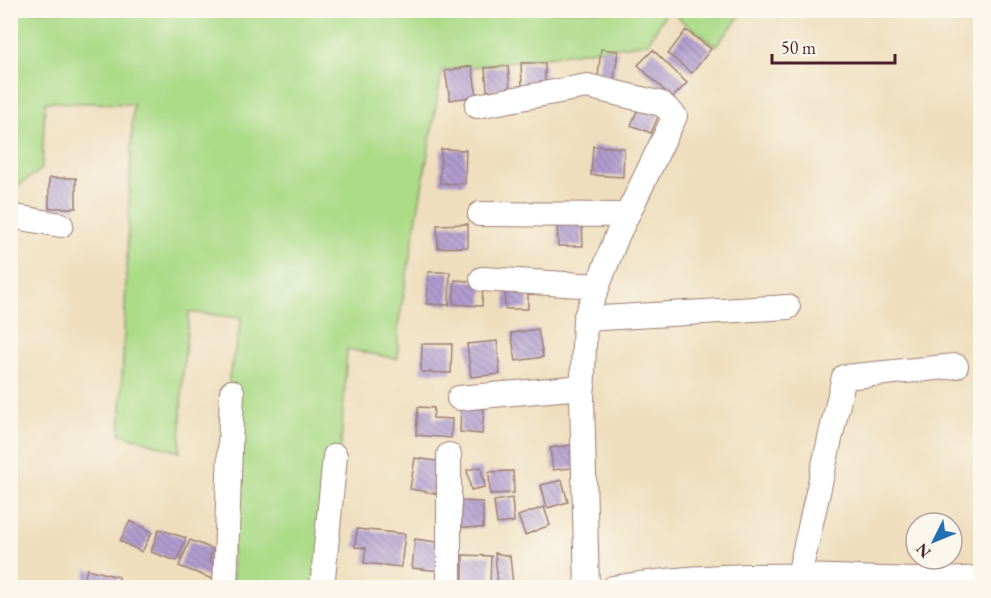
<svg xmlns="http://www.w3.org/2000/svg" width="991" height="598" viewBox="0 0 991 598" font-family="'EB Garamond',serif">
<style>
.green{fill:#acdb88;stroke:#7b7d5a;stroke-width:1.5}
.building{fill:url(#building-back-hatch)}
.lines{fill:none;stroke-linecap:round;stroke-linejoin:round}
.minor-casing{stroke:#9c7e74;stroke-width:26}
.minor{stroke:#fff;stroke-width:24}
</style>
<defs>
<pattern id="building-back-hatch" width="6" height="6" patternUnits="userSpaceOnUse" patternTransform="scale(1.5)"><rect width="6" height="6" fill="#b19dcf"/><path d="M-1 5l2 2M0 0l6 6M5-1l2 2" fill="none" stroke="#927fa8"/></pattern>
</defs>
<rect width="100%" height="100%" fill="#fbf7ec"/>
<filter id="ink" filterUnits="userSpaceOnUse"><feTurbulence type="fractalNoise" baseFrequency=".0167" numOctaves="2"/><feDisplacementMap in="SourceGraphic" scale="12" xChannelSelector="R" yChannelSelector="G"/><feConvolveMatrix kernelMatrix="1 2 1 2 8 2 1 2 1" color-interpolation-filters="sRGB"/></filter>
<filter id="wash" filterUnits="userSpaceOnUse"><feTurbulence type="fractalNoise" baseFrequency=".008" numOctaves="4" result="noise"/><feDisplacementMap in="SourceGraphic" scale="24" xChannelSelector="R" yChannelSelector="G"/><feGaussianBlur stdDeviation="1.35" result="paint"/><feColorMatrix in="noise" values="0 0 0 0 0 0 0 0 0 0 0 0 0 0 0 0 0 1.4 0 .05"/><feComposite in="paint" operator="in"/></filter>
<g filter="url(#wash)">
<rect width="100%" height="100%" fill="#eedebd"/>
<path class="green" d="M11,11H667L648,43L442,71L398,327V359L347,349L332,587H233L229,376L242,318L189,312L182,382L180,452L120,434L133,104L45,102L42,169L11,191Z
M669,11H744L716,46Z"/>
<g id="blocks">
<path class="building" d="M686,30L711,49L692,73L668,54Z
M601,49L618,51L614,80L598,77Z
M653,50L687,83L672,98L638,65Z
M521,63H545V85L522,86Z
M472,66L477,96L450,100L445,71Z
M508,66L510,89L487,91L485,68Z
M640,104L660,112L651,133L631,125Z
M593,146L624,148L623,177L591,175Z
M441,149L466,150L465,184L440,183Z
M49,178H76V208H49Z
M582,220L583,246H558L557,221Z
M468,224V247L438,248L437,225Z
M428,272H450L449,305L427,304Z
M455,280L483,282L482,306L453,304Z
M505,287H528V309H505Z
M538,329L543,357L516,361L511,333Z
M497,341L500,374L471,377L467,344Z
M422,344H452L451,373L421,372Z
M418,407L434,408L433,418L452,419L451,438L416,435Z
M461,408L484,409L482,434L460,432Z
M578,444L581,467L553,470L550,448Z
M415,458L443,462L438,494L410,489Z
M481,467L485,487L471,490L467,470Z
M513,471L514,493L490,494L489,472Z
M562,480L568,502L547,508L541,485Z
M512,498L514,522L497,524L494,501Z
M456,501L483,502V528L455,527Z
M544,507L550,525L525,535L518,516Z
M130,521L152,532L142,552L120,541Z
M159,529L186,538L177,561L151,552Z
M357,529L405,534L401,567L364,563L366,548L355,547Z
M415,539L443,543L440,571L412,568Z
M190,540L213,549L209,561L220,565L215,580L179,566Z
M495,553L510,556L513,585L498,586Z
M463,555L491,556L490,586L463,585Z
M87,569L119,577L116,588H82Z"/>
</g>
</g>
<g filter="url(#ink)">
<use href="#blocks" fill-opacity="0" stroke="#9c7e74" stroke-width="1.5"/>
<g class="lines">
<defs>
<path id="minor" d="M477,106L587,86L662,104L675,116L617,236L585,319L582,400L587,588
M480,214L627,215
M10,216L61,225
M482,279L598,286
M585,319L788,307
M459,398L583,387
M799,576L844,377L956,366
M225,588L232,392
M322,588L335,456
M449,588V455
M613,588C675,578 738,575 801,576C861,577 921,583 980,578"/>
</defs>
<use href="#minor" class="minor-casing"/>
<use href="#minor" class="minor"/>
</g>
</g>
<rect width="991" height="598" fill="none" stroke="#fbf7ec" stroke-width="36"/>
<g transform="translate(934 541) rotate(227)"><circle r="28" fill="#fbf7ec" stroke="#b4a19f" stroke-width="1.5"/>
<path d="M0-4.5L10 22L0 15L-10 22Z" fill="#1f6fb2"/>
<text y="-9" font-size="16" font-weight="bold" text-anchor="middle" fill="#4a1f2b">N</text>
</g>
<path d="M772 54v9h123v-9" fill="none" stroke="#4a1f2b" stroke-width="3"/>
<text x="781" y="54" font-size="18" fill="#4a1f2b" stroke="#fbf7ec" stroke-width="4.5" paint-order="stroke">50 m</text>
</svg>
